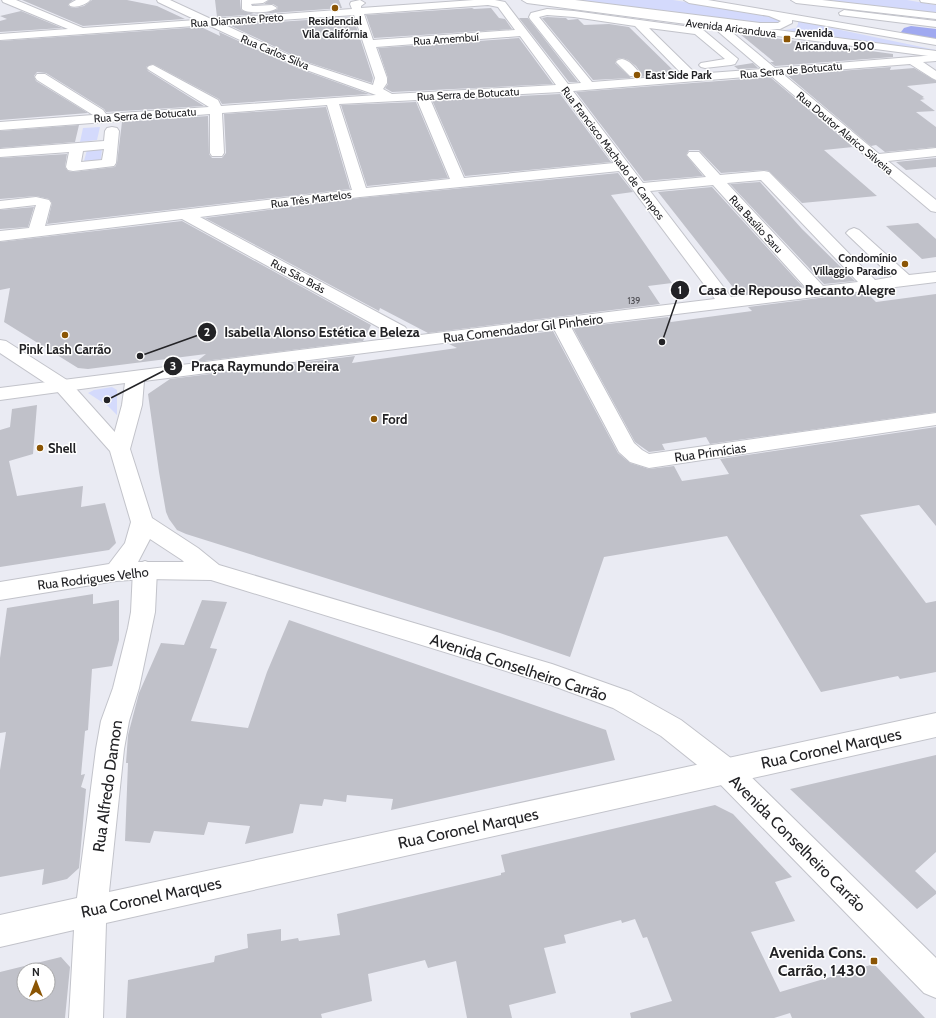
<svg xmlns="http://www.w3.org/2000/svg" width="936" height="1018" viewBox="0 0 936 1018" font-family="Cabin,sans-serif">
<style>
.green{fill:#d4dafc}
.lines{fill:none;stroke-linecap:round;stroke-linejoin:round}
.river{fill:#a0a9f0;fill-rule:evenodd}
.building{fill:#c0c1c9;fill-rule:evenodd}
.minor-casing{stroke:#c2c3ca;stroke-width:2}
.major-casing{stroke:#c2c3ca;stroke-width:2}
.highway-casing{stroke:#c2c3ca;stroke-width:2}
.minor{fill:#fff;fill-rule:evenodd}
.major{fill:#fff;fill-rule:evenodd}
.highway{fill:#fff;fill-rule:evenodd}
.poi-dot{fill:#8b5504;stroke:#fff;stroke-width:1.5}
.labels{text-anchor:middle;stroke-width:3;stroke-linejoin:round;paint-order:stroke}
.far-number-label{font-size:9px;fill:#4a4a4f}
.far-street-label{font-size:11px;fill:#232326;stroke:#fff}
.far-poi-label{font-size:11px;font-weight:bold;fill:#232326;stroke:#fff;text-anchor:start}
.street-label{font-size:13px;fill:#232326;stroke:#fff}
.poi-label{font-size:13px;font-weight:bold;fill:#232326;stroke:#fff;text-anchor:start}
.near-street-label{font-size:16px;fill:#232326;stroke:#fff}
.near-poi-label{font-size:16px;font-weight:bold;fill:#232326;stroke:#fff;text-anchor:end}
.leader{fill:none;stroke:#232326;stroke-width:1.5}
.callout-dot{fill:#232326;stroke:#fff;stroke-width:1.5}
.mark-label{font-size:12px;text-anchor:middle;font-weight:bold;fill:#fff}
.callout-label{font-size:14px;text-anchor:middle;font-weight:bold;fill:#232326;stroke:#fff;stroke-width:3;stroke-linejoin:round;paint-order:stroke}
</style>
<rect width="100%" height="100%" fill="#eaebf3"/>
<path class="green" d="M566,0H673L751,12L780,20L779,22L767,24Z
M827,0H907L936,5V13Z
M798,21L936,50V52L779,31L796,28L798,24Z
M100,127L97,140L80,142L83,128Z
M102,148L101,160L84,161L87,150Z
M112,387L117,390V415L108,406L88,393L94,390Z"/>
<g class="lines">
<path class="river" d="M911,26L936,29V41L904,36L901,32L904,28Z"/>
</g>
<path class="building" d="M22,0H73L68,5L70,7L75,8L84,6L92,0H127L157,6L185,19L83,26Z
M215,0H240L241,10L254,14L270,12L278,9V7L273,4H264L269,0H339L342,8L217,17Z
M472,8L474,9L491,8L499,18L505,19L512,29L374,38L366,15Z
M21,11L62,28L0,32V21L7,19L0,16Z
M353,17L373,78L372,83L307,62L229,25Z
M547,17L566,18L568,20L578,19L584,25L609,24L629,27L677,74L639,77L641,73L636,66L628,60L622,58L617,59L615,63L631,78L593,80L542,18Z
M519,18H528L578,82H569Z
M201,27L220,36L219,32L297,68L369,94L222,104L219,99L153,64L146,67L148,71L204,106L106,112L104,109L46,73L37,72L34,76L36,81L88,113L0,120V41Z
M740,34L781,39L893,54V57L775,66L770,62H774Z
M519,38L553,84L392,92L385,88L388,84V78L378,48Z
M753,63L758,68L738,69L734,66Z
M891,67L890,70L914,68L936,81V83L907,86L924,97L922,98L925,99L920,100L935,111L916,112L936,127V147L885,152L876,145L871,146L787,75Z
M770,77L853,147L824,150L877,196L802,203L769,171L764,170L721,173L699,150H689L686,155L703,176L644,181L576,92Z
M560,94L611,162L465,176L432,100Z
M416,102L448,178L367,186L341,105Z
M326,107L350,189L47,224L52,203L49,199L36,196L0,199V158L67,154L65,167L68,171L73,172L115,167L117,163L122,122L208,116L209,154L212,158H222L226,153L224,114Z
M79,125L75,142L0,148V131Z
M936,158V167L906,170L896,162Z
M618,173L633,192L611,195L672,283L648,286L660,304L428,333L380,308L379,311L205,218L360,198Z
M760,182L802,229L855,281L824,284L730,184Z
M712,187L803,287L739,295L658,192Z
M34,207L28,227L0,229V210Z
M182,221L371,325L363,341L196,362L206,354L88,369L78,368L4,322L10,288L0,290V242Z
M918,223L936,239V257L922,259L886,226Z
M866,292L876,302L936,294V412L710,444L706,437L688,440L662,444L665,450L649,452L635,442L573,328L668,317L671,322L752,311L748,307Z
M553,331L618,453L630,463L649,469L674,466L682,481L729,474L720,459L936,427V526L919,505L860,515L926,603L936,601V672L900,679L898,676L821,692L727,536L604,557L570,657L500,633L186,534L177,530L169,519L166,512L159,472L148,394L170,379L355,356L352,363L457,348L449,344Z
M37,405L33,454L9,461L17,496L83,486L81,507L105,503L116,543L109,550L0,567V430L10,427L12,409Z
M93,594V604L119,600V640L112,666L92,669L88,730L85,731L81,775L85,774L81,787L86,789L79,868L67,879L42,885L44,869L0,877V770L6,732L0,733V658L7,608Z
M202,600L227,602L210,648L217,649L191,721L248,728L267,672L289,620L606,730L615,760L391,810L393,799L347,795L346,802L324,799L322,806L300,804L293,833L245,844L250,826L208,822L204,835L154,831L150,843L125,841L128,763H126L128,735L139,693L161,643L184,645Z
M936,755V852L915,871L936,891V894L917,909L790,789Z
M715,805L733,814L792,877L775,882L795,921L751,932L780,992L874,964L925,1018H792L790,1013L774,1018H631L630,1013L672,1001L647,937L643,938L635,919L622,923L621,920L564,935L566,943L544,948L556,993L509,1005L512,1018H467L456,961L428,968L425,960L368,974L372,1001L321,1014L322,1018H126L128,980L214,962L215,956L248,948L247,934L281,929V941L298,938L299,941L340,935L337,914L501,875V873L505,872L501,855Z
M61,957L70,967L65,1018H0V972ZM24,970H48V994H24Z"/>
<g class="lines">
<defs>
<path id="minor" d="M2,0H16L83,28L196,20L158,2L157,0H170L211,19L352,9L350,4L351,2L360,0L365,3L361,6V8L474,0H495L505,2L568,84L581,83L530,19L529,17L531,13L547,9L574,11L698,28L702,29L738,59L735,64L731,65L705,68L701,67L699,65L701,63L725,59L695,34L649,28L696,74L762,69L714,28L713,26L718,23L722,24L775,68L936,55V61L923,62L936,71V80L932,78L910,64L783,74L879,154L936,148V156L888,161L936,200V212L931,211L770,75L573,91L643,183L706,177L687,155L689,152H699L720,175L764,171L769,172L875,280L892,277L849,236L846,233L849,230L854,228L859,230L909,275L936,272V282L571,327L634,443L642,450L649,454L936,413V425L649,468L630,462L619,452L554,329L144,381L142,405L130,449L127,454L120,456L113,454L110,449L122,405L125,383L0,400V388L395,338L393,335L182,219L0,241V231L29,228L36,205L0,209V201L36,197L49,200L51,203L45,226L352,190L327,105L222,113L224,153L222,156H212L210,153V114L0,130V122L93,115L37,80L35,77L37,74H45L103,110L106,114L209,107L149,70L147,68L149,66L153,65L218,100L221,106L376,95L298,67L208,25L0,40V34L68,29L3,2ZM488,5L498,7L515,30L373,40L364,14ZM354,15L375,78L373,85L306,63L223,24ZM547,15L574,17L635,26L683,75L592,82L539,17ZM520,36L556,85L392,94L383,89L387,83V78L376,47ZM561,92L614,163L464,178L430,99ZM417,100L450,179L366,188L339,104ZM619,171L715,299L412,336L405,327L200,217L360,197ZM761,180L858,282L823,286L727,183ZM713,185L806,288L731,297L650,191Z
M76,0H90C86,5 76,8 70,6L69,4Z
M242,0H268L263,3L251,4L252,6L272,5L277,8C272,13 247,14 242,9Z
M920,0H936V4L921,2Z
M622,59C629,60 636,68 640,74L638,76H630L616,62L618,60Z
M112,127L117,128L119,131L116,163L114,166L73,171L68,170L66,167L69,152L0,157V149L104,141L105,131L107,128ZM104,149L102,160L81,162L83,151Z
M145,561L153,564L157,570L155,612L139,688L129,721L124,749L109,892L936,713V737L106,923L103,1018H69L74,930L0,947V915L77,898L96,749L101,721L113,688L128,628L131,612L133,570L137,564Z"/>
<path id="major" d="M522,0H550L936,51V57L527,3Z
M791,0H822L936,13V19L796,3Z
M0,340L6,341L70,382L130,449L152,518L198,548L219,565L552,664L631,692L681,720L736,762L936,958V998L924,993L716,780L661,736L613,708L548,684L211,580L145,579L116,581L0,600V582L109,564L125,543L131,522L110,451L56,390L0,353ZM150,539L182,560L184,562H138Z"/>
<path id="highway" d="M546,0H575L760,23H778L781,21L769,16L689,3L684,0H708L936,39V45L792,20V23L780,29H760L551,3Z
M844,10L936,21V27L840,15L839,13Z"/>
</defs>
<use href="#minor" class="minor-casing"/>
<use href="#major" class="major-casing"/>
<use href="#highway" class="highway-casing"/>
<use href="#minor" class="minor"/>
<use href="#major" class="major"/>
<use href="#highway" class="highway"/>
</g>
<g class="poi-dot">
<circle cx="335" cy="8" r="4"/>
<rect x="783" y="35" width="8" height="8" rx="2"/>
<circle cx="637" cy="75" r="4"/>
<circle cx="905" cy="264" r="4"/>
<circle cx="65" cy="335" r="4"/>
<circle cx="374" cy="419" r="4"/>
<circle cx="40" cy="448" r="4"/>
<rect x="870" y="957" width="8" height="8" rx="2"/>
</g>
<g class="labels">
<g class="far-number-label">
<text x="634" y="304">139</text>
</g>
<g class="far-street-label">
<text transform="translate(237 20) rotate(-4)" y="4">Rua Diamante Preto</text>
<text transform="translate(731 28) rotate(7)" y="4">Avenida Aricanduva</text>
<text transform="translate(446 39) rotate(-4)" y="4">Rua Amembuí</text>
<text transform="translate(275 52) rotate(23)" y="4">Rua Carlos Silva</text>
<text transform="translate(791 70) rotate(-5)" y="4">Rua Serra de Botucatu</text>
<text transform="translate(468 94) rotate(-3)" y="4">Rua Serra de Botucatu</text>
<text transform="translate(145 115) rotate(-4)" y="4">Rua Serra de Botucatu</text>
<text transform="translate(845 133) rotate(40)" y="4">Rua Doutor Alarico Silveira</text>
<text transform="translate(613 153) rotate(53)" y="4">Rua Francisco Machado de Campos</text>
<text transform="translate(311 199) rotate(-7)" y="4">Rua Três Martelos</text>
<text transform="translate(756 224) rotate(48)" y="4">Rua Basílio Saru</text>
<text transform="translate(298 276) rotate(28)" y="4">Rua São Brás</text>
</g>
<g class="far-poi-label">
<text x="335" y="25" text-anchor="middle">Residencial<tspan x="335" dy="13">Vila Califórnia</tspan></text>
<text x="795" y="37">Avenida<tspan x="795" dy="13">Aricanduva, 500</tspan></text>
<text x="645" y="79">East Side Park</text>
<text x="897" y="262" text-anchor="end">Condomínio<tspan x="897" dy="13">Villaggio Paradiso</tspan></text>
</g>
<g class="street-label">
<text transform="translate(523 328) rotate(-7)" y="5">Rua Comendador Gil Pinheiro</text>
<text transform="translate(710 452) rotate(-8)" y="5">Rua Primícias</text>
<text transform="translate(93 578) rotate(-7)" y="5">Rua Rodrigues Velho</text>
</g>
<g class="poi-label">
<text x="65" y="354" text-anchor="middle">Pink Lash Carrão</text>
<text x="382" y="424">Ford</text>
<text x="48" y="453">Shell</text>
</g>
<g class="near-street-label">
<text transform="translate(519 667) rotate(18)" y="6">Avenida Conselheiro Carrão</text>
<text transform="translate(831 748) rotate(-12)" y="6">Rua Coronel Marques</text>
<text transform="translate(107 786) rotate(-82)" y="6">Rua Alfredo Damon</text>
<text transform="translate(468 828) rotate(-12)" y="6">Rua Coronel Marques</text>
<text transform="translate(798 843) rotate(45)" y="6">Avenida Conselheiro Carrão</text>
<text transform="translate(151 897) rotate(-12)" y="6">Rua Coronel Marques</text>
</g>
<g class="near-poi-label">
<text x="866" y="958">Avenida Cons.<tspan x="866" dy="18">Carrão, 1430</tspan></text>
</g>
</g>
<path class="leader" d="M662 342L680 290M140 356L207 332M107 400L173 366"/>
<g class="callout-dot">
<circle cx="662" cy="342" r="4"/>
<circle cx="140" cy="356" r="4"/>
<circle cx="107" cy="400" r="4"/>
<circle cx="680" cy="290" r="10"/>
<circle cx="207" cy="332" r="10"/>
<circle cx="173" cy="366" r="10"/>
</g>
<g class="mark-label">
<text x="680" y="294">1</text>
<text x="207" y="336">2</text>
<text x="173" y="370">3</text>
</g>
<g class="callout-label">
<text x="797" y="295">Casa de Repouso Recanto Alegre</text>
<text x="322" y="337">Isabella Alonso Estética e Beleza</text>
<text x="265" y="371">Praça Raymundo Pereira</text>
</g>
<g transform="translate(36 982)"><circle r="19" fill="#ffffff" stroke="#a7a7a8"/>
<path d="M0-3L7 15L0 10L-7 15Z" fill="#8b5504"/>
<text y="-6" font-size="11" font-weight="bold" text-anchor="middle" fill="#232326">N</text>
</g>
</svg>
